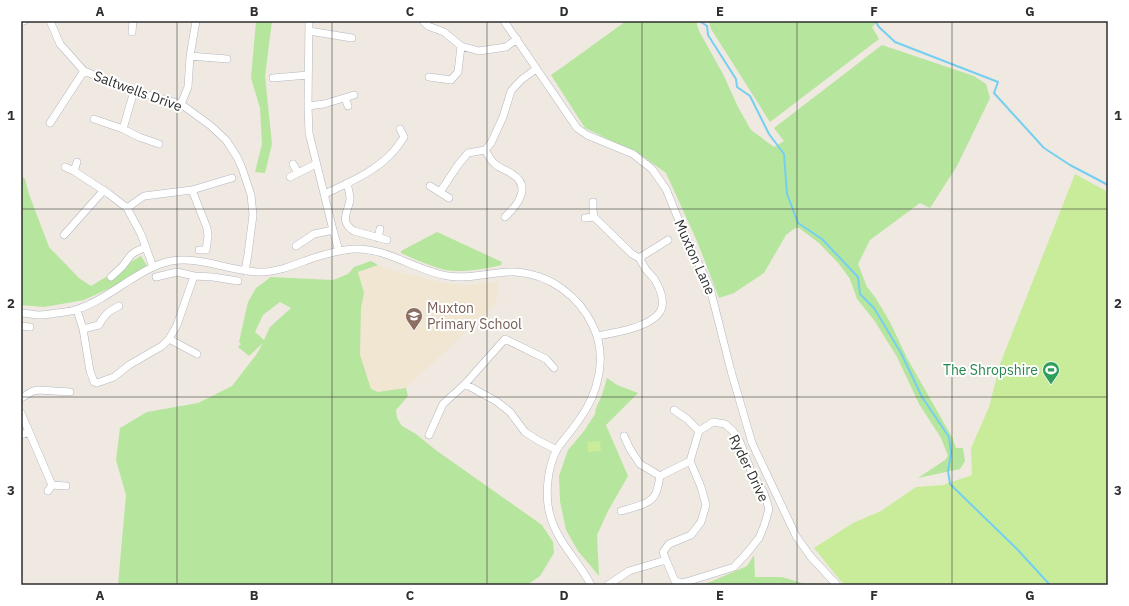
<svg xmlns="http://www.w3.org/2000/svg" width="1129" height="606" viewBox="0 0 1129 606" font-family="'IBM Plex Sans',sans-serif">
<style>
.education{fill:#f0e6d1}
.green{fill:#b6e59e;fill-rule:evenodd}
.pitch{fill:#c9ec9a}
.lines{fill:none;stroke-linecap:round;stroke-linejoin:round}
.stream{stroke:#75cff0;stroke-width:2}
.street-casing{stroke:#b4b7c1;stroke-width:8}
.street{stroke:#fff;stroke-width:7}
.grid{fill:none;stroke:#2e2e2e;stroke-width:1;stroke-opacity:0.55}
.labels{text-anchor:middle;stroke-width:4;stroke-linejoin:round;paint-order:stroke}
.street-label{font-size:14px;fill:#2e2e2e;stroke:#fff}
.education-label{font-size:14px;fill:#785e54;stroke:#fff;text-anchor:start}
.leisure-label{font-size:14px;fill:#27864d;stroke:#fff;text-anchor:end}
.neatline{fill:none;stroke:#2e2e2e;stroke-width:1.5}
.grid-label{font-size:13px;text-anchor:middle;font-weight:bold;fill:#2e2e2e}
</style>
<rect width="100%" height="100%" fill="#efe9e1"/>
<path class="education" d="M378,265L402,273L445,283L464,285L499,282L496,302L492,307L406,388L378,392L371,389L360,355L361,308L364,293L358,272Z"/>
<path class="green" d="M256,21H272L265,76L272,144L265,173L255,172L262,144L260,108L251,78Z
M626,21H696L699,31L723,74L738,107L751,130L774,147L784,141L774,128L882,45L974,76L986,84L990,98L957,166L930,208L920,203L870,240L858,264L867,287L875,297L890,322L907,358L952,437L956,448H963L965,461L960,469L918,478L945,460L948,456L941,438L919,404L897,357L874,320L857,299L850,279L839,264L819,243L799,228H795L786,235L764,273L734,293L719,298L697,241L666,173L641,155L585,128L551,75L564,66Z
M709,21H878L872,27L879,39L770,122L711,29Z
M21,175L25,179L29,194L49,247L79,278L91,286L141,256L147,266L121,283L84,300L44,307L21,305Z
M437,232L502,262L501,265C484,269 463,273 445,270C430,266 416,260 401,253V251Z
M371,261L378,265L358,272L364,293L361,308L360,355L371,389L378,392L406,388L408,396L396,410L397,418L402,426L416,434L437,451L542,525L553,542L554,553L540,576L527,585H118L126,495L116,460L120,428L147,412L198,403L232,386L256,355L263,343L249,356L238,347L241,344L239,342L248,302L256,288L271,277L333,280L348,274L354,267ZM280,302L291,308L270,327L264,340L255,332L263,315Z
M607,378L617,385L638,393L606,425L628,476L608,511L597,535L599,576L578,551L566,530L560,501L559,476L568,450L584,431L595,414L596,408L602,395Z
M754,555L755,577H782L805,584L806,585H698L710,582L747,566Z"/>
<path class="pitch" d="M1075,174L1108,192V585H844L814,548L853,523L881,511L916,487L943,485L972,475L971,448L989,407L1000,364Z
M600,441L601,451L588,452L587,442Z"/>
<g class="lines">
<path class="stream" d="M701,21V22L707,26L708,35L736,79L737,87L750,96L769,134L784,154L787,194L798,223L822,239L858,277L860,294L874,308L901,353L922,397L949,437L951,453L948,471L950,484L1017,549L1050,585
M875,21L879,27L895,42L998,82L994,93L1044,148L1070,165L1108,185"/>
<defs>
<path id="street" d="M50,21L60,44L84,71L134,91L181,104L211,126L226,140L237,157L242,168L251,195L253,215L248,254L245,271
M196,21L190,56L227,59
M423,21L428,26L444,32L461,46L479,51L506,47L517,39
M504,21L577,128L587,135L633,154L652,169L666,189L684,233L710,288L731,371L752,443L796,536L811,557L837,585
M21,22L24,21
M309,31L352,38
M132,32L133,21
M429,77L451,80L458,72L461,46
M273,78L308,75
M345,98L348,106
M181,104L188,87L190,56
M308,106L324,104L354,95
M94,119L123,129L134,91
M50,123L84,71
M123,129L139,137L159,144
M400,129L404,137
M293,164L298,173
M65,167L74,171L109,194L127,208L141,234L153,267
M74,171L77,162
M290,177L316,164
M347,183C348,188 350,194 350,199C349,211 338,221 354,231L387,240
M430,186L449,198
M192,190L207,228L208,236L206,250H199
M440,192L458,165L468,153L485,150
M325,194C347,183 373,173 391,154C396,149 400,143 404,137
M593,202V210L594,217L632,254L639,258
M127,208L144,196L192,190L232,178
M505,217C518,205 532,186 512,174C507,170 498,168 494,163C490,160 488,154 485,150L491,143L503,117L511,91L521,80L536,69
M585,218L594,217
M333,230L339,251
M64,235L104,190
M378,238L380,229
M296,246L314,234L333,230L309,133L308,106L309,21
M111,277L122,267L131,255L135,252L146,247
M156,277L177,272L194,276
M77,310L83,329L90,371L94,382L97,383L114,377L129,365L162,346L169,339L177,325L194,276L213,277L238,281
M21,313C27,313 33,315 39,315C45,315 51,314 57,313C63,312 69,312 75,310C95,304 113,291 130,280C143,272 156,264 171,261C202,256 231,272 261,272C279,272 296,264 313,258C326,254 339,250 353,249C386,247 416,271 448,276C470,280 493,271 515,272C550,274 579,296 593,326C608,357 598,394 579,420C572,430 564,439 557,449C548,466 545,492 549,511C556,542 577,558 591,585
M21,326L30,327
M83,329L99,325C104,315 109,311 119,306
M597,336C614,333 653,327 661,310C665,301 660,288 655,280C653,277 650,274 647,271C644,267 642,262 639,258L668,240
M169,339L197,354
M554,368L546,359L505,339L465,384L496,401L510,412L525,432L539,441L557,450
M21,398L33,391L39,390L70,392
M21,413L52,485
M21,435L29,432
M429,435L443,404L465,384
M624,436L630,449L640,464L660,476L690,461L699,431L687,419L674,410
M48,491L52,485L66,486
M621,511C631,508 649,505 655,495C658,489 659,482 660,476
M666,560L663,552L669,544L691,535L701,522L706,505L701,487L690,461
M608,585L629,571L666,560L675,581L683,583L734,567L747,553L759,538L764,526L769,509L764,493L751,471L740,442L733,431L725,424L713,422L699,431"/>
</defs>
<use href="#street" class="street-casing"/>
<use href="#street" class="street"/>
</g>
<path class="grid" d="M177,21V585M332,21V585M487,21V585M642,21V585M797,21V585M952,21V585M21,209H1108M21,397H1108"/>
<defs>
<symbol id="school-pin" viewBox="-11 -11 22 30"><path d="M0 17L-7.5 6A9.5 9.5 0 1 1 7.5 6Z" fill="#8d6e63" stroke="#fff"/><path d="M0-5L7-2L0 1L-7-2ZM-4 1L0 2.5L4 1V4Q0 6-4 4Z" fill="#fff"/></symbol>
<symbol id="stadium-pin" viewBox="-11 -11 22 30"><path d="M0 17L-7.5 6A9.5 9.5 0 1 1 7.5 6Z" fill="#2e9e5b" stroke="#fff"/><path d="M0-5a6.5 5 0 1 0 0 10a6.5 5 0 1 0 0-10ZM-3.5-1.8h7v3.6h-7Z" fill="#fff"/></symbol>
</defs>
<g fill-rule="evenodd">
<use href="#school-pin" x="404" y="306" width="20" height="27"/>
<use href="#stadium-pin" x="1041" y="360" width="20" height="27"/>
</g>
<g class="labels">
<g class="street-label">
<text transform="translate(138 91) rotate(20)" y="5">Saltwells Drive</text>
<text transform="translate(695 257) rotate(66)" y="5">Muxton Lane</text>
<text transform="translate(749 468) rotate(64)" y="5">Ryder Drive</text>
</g>
<g class="education-label">
<text x="427" y="313">Muxton<tspan x="427" dy="16">Primary School</tspan></text>
</g>
<g class="leisure-label">
<text x="1038" y="375">The Shropshire</text>
</g>
</g>
<rect width="1129" height="606" fill="none" stroke="#ffffff" stroke-width="44"/>
<rect x="22" y="22" width="1085" height="562" class="neatline"/>
<g class="grid-label">
<text x="100" y="16">A</text>
<text x="254" y="16">B</text>
<text x="410" y="16">C</text>
<text x="564" y="16">D</text>
<text x="720" y="16">E</text>
<text x="874" y="16">F</text>
<text x="1030" y="16">G</text>
<text x="11" y="120">1</text>
<text x="1118" y="120">1</text>
<text x="11" y="308">2</text>
<text x="1118" y="308">2</text>
<text x="11" y="495">3</text>
<text x="1118" y="495">3</text>
<text x="100" y="600">A</text>
<text x="254" y="600">B</text>
<text x="410" y="600">C</text>
<text x="564" y="600">D</text>
<text x="720" y="600">E</text>
<text x="874" y="600">F</text>
<text x="1030" y="600">G</text>
</g>
</svg>
